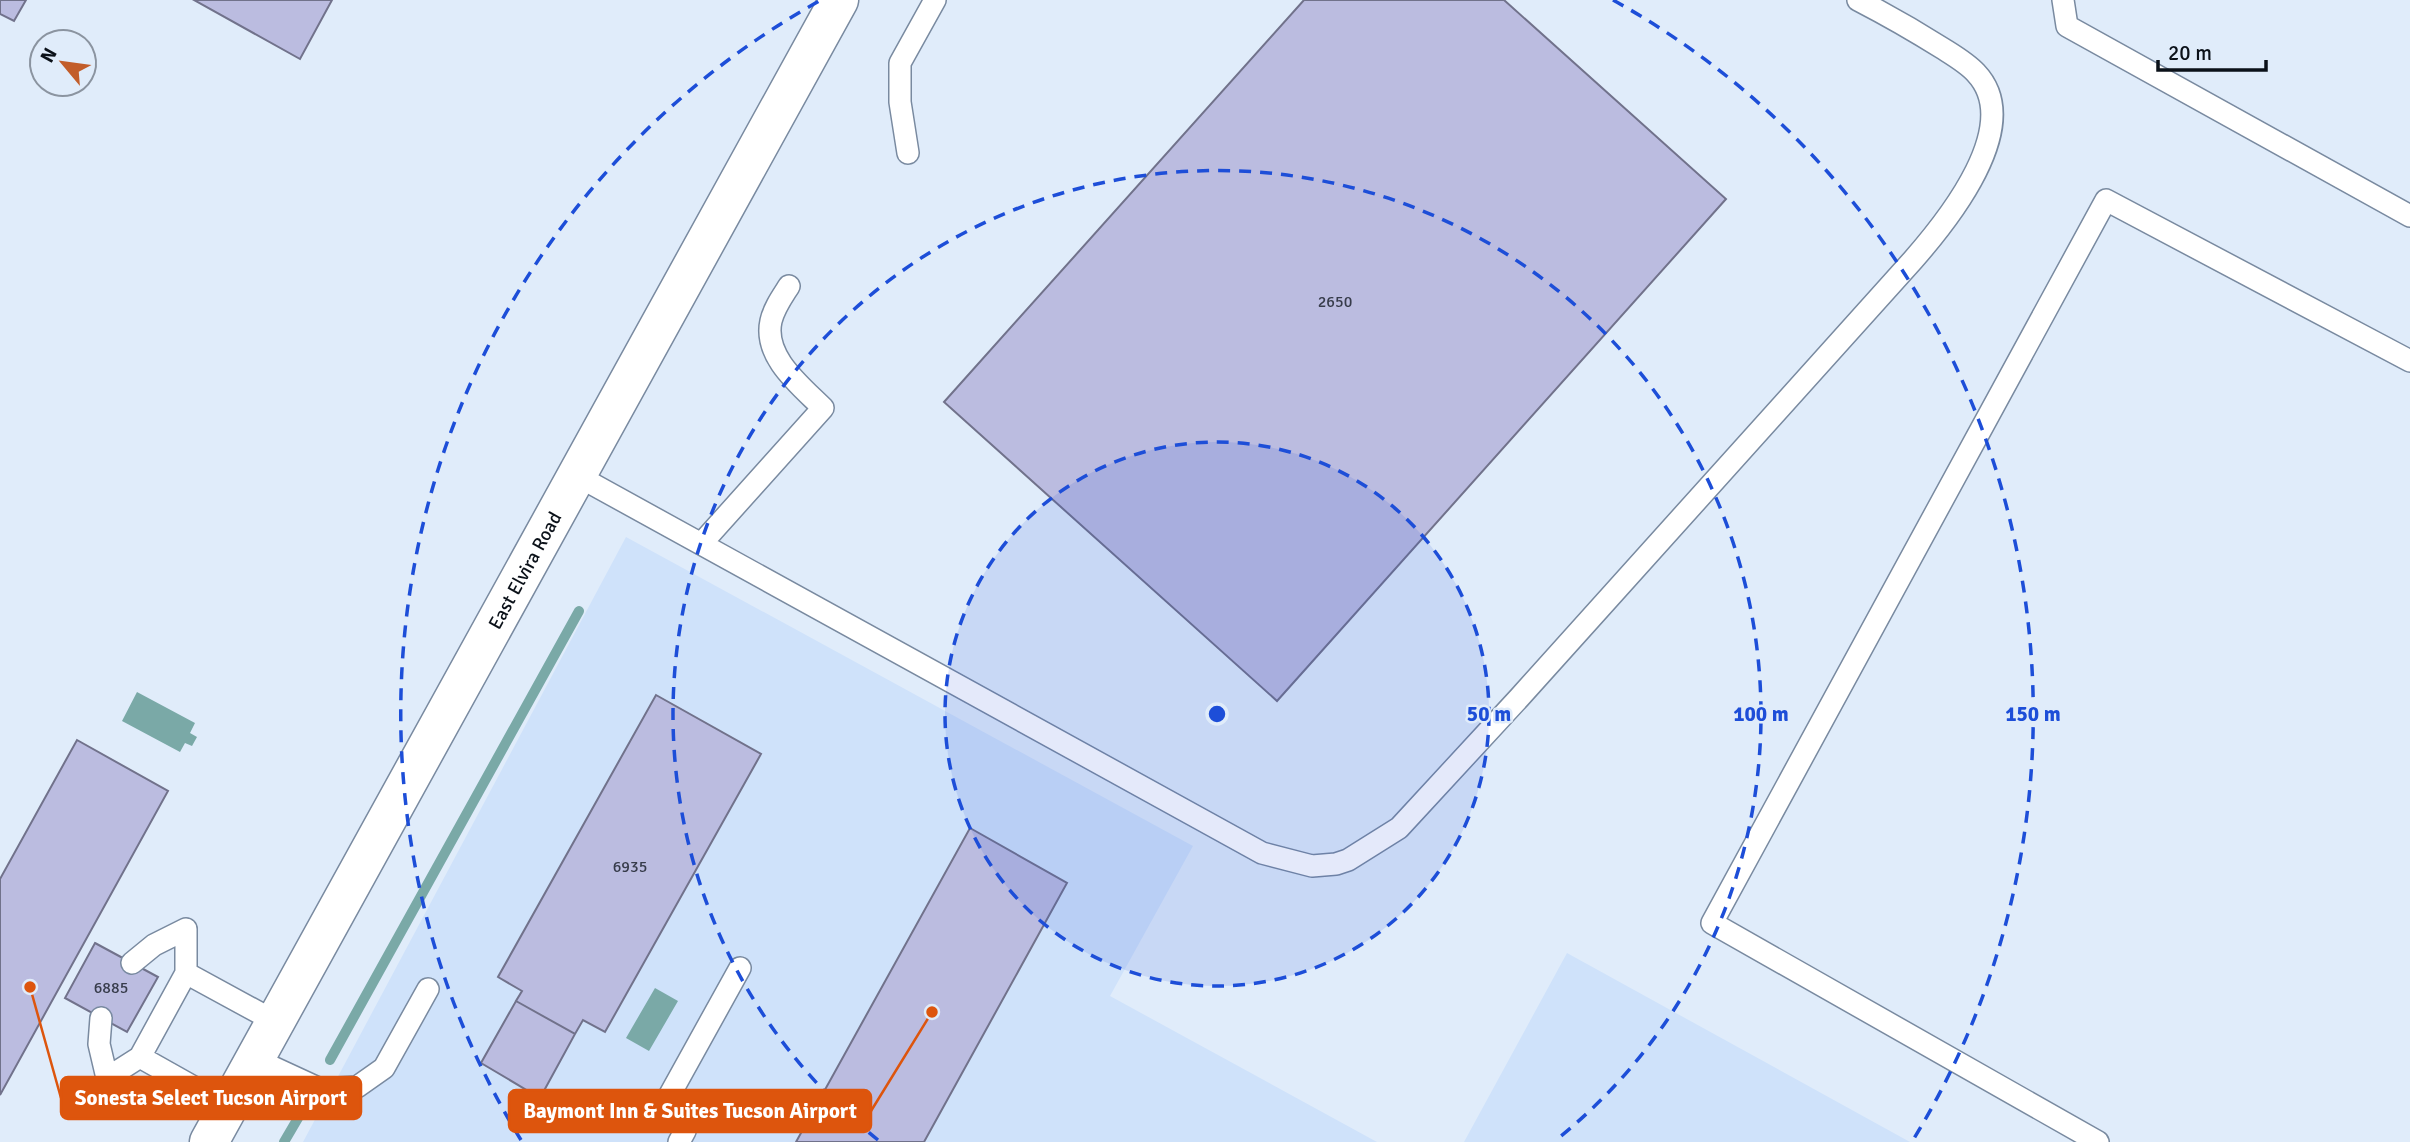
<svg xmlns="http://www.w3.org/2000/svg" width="2410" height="1142" viewBox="0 0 2410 1142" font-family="Signika,sans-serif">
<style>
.built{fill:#cfe2fa}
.water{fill:#7aa9a7}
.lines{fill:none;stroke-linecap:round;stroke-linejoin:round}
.stream{stroke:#7aa9a7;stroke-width:10}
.building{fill:#bbbce0;stroke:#71728b;stroke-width:2}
.service-casing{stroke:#798aa0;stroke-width:24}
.minor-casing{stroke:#798aa0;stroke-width:41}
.service{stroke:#fff;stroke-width:21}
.minor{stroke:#fff;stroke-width:38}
.ring{fill:none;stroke:#1d4ed8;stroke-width:3.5;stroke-dasharray:12 9}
.labels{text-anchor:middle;stroke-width:5;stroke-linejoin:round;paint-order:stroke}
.number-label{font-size:16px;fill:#373c4b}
.street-label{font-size:19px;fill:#0b1119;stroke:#e0ecfa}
.centre{fill:#1d4ed8;stroke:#e0ecfa;stroke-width:3.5}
.ring-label{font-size:21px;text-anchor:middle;font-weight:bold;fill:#1d4ed8;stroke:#e0ecfa;stroke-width:5;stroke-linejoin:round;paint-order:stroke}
.leader{fill:none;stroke:#dd550d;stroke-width:2.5}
.callout-dot{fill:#dd550d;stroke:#e0ecfa;stroke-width:2.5}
.callout{fill:#dd550d;stroke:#dd550d;stroke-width:2.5}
.callout-label{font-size:21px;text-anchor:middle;font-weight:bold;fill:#fff}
</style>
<rect width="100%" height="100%" fill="#e0ecfa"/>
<path class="built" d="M626,537L1193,846L1110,996L1377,1142H303Z
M1567,953L1910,1142H1464Z"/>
<path class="water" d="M137,692L195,723L190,733L197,737L192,746L185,743L180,752L122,721Z
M655,988L678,1001L649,1051L626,1038Z"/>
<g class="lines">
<path class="stream" d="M330,1060L579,611
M284,1142L301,1113"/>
</g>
<path class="building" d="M0,0H26L14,21L0,14Z
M194,0H332L300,59Z
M1304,0H1504L1726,199L1277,701L944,402Z
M656,695L761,754L605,1032L583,1020L575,1034L516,1001L522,991L498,977Z
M77,740L168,791L0,1095V879Z
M970,828L1067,883L924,1142H796Z
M95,943L158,977L127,1032L65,998Z
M516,1001L575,1034L540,1098L481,1063Z"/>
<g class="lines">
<defs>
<path id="service" d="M2063,0L2067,26L2410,216
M908,153L900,102V63L935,0
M576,475L1262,853L1312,866L1336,864L1348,860L1399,828L1519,698L1913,260C1948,220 2025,125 1976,73C1967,63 1953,55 1942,48C1915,31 1887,15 1858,0
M701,544L823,408C801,386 763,357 771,321C774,308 782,297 789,286
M186,973L276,1022
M101,1018L99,1044L107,1078L140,1057L186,973V929L154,945L132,963
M140,1057L229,1107
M255,1059L320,1089L357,1087L384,1068L428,989
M658,1116L740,968
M679,1142L685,1131
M2098,1142L1712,923L2106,200L2410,361"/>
<g id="minor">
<path id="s1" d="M209,1142L839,0"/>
</g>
</defs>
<use href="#service" class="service-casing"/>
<use href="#minor" class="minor-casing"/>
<use href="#service" class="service"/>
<use href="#minor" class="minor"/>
</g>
<circle cx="1217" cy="714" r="272" fill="#1d4ed8" fill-opacity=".12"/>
<g class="ring">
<circle cx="1217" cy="714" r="272"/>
<path d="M878 1140A544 544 0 1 1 1556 1140"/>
<path d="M521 1140A816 816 0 0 1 821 0M1613 0A816 816 0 0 1 1913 1140"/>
</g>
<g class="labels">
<g class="number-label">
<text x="1335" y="307">2650</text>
<text x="630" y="872">6935</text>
<text x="111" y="993">6885</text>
</g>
<g class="street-label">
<text dy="7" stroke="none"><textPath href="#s1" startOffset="653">East Elvira Road</textPath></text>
</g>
</g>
<circle cx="1217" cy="714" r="10" class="centre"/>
<g class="ring-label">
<text x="1489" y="721">50 m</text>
<text x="1761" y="721">100 m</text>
<text x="2033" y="721">150 m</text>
</g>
<path class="leader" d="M30 987L61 1098M932 1012L871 1111"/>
<g class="callout-dot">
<circle cx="30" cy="987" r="7"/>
<circle cx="932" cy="1012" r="7"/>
</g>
<g class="callout">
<rect x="61" y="1077" width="300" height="42" rx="7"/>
<rect x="509" y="1090" width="362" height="42" rx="7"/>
</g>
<g class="callout-label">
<text x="211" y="1105">Sonesta Select Tucson Airport</text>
<text x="690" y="1118">Baymont Inn &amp; Suites Tucson Airport</text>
</g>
<g transform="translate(63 63) rotate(299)"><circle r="33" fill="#e0ecfa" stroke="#8b94a0" stroke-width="2"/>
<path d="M0-5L12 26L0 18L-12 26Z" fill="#c25d2a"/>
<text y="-10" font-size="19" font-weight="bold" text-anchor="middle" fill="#0b1119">N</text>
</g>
<path d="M2158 60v10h108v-10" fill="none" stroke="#0b1119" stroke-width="3.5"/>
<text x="2168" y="60" font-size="21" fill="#0b1119" stroke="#e0ecfa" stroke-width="5" paint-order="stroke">20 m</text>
</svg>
